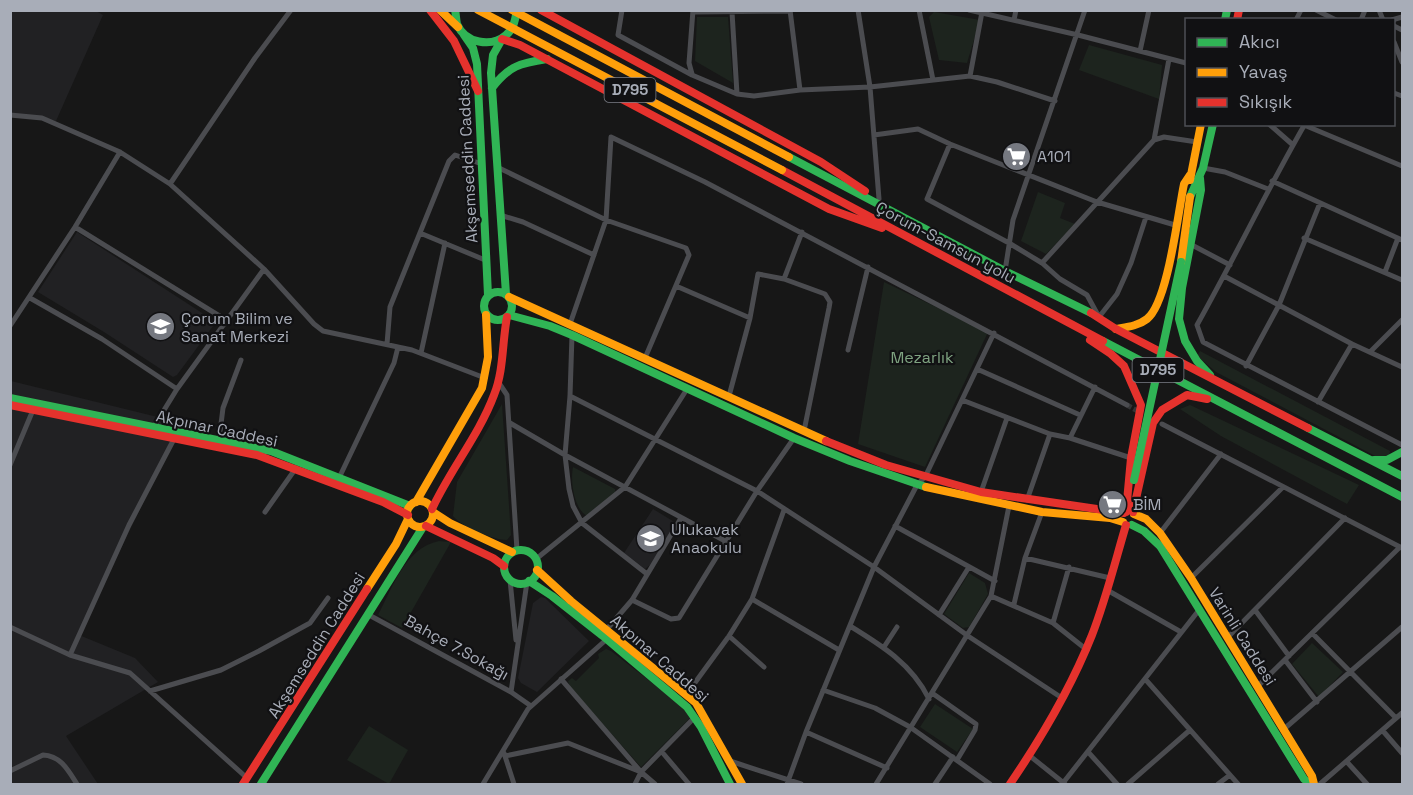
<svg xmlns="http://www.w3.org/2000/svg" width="1413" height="795" viewBox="0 0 1413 795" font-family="'Space Grotesk',sans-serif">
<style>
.built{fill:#212123}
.green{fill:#1d241e}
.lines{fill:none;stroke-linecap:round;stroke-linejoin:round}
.street-tunnel{stroke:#343537;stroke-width:5;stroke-dasharray:5 2.5;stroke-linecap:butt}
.street{stroke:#4b4c50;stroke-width:5}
.fast{stroke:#30b455;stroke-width:8}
.slow{stroke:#ff9f0a;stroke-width:8}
.jam{stroke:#e5322d;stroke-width:8}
.fast-bridge{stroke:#30b455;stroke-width:8}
.slow-bridge{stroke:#ff9f0a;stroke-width:8}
.labels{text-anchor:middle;stroke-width:4.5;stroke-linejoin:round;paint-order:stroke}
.shield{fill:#111113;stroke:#7b7e86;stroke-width:1.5}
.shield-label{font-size:15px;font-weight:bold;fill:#a8adb8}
.poi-label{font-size:16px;fill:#a8adb8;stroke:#111113;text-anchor:start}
.street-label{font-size:16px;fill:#a8adb8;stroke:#111113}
.park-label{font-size:16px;fill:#7fa381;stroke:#111113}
</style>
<rect width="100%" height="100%" fill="#171717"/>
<path class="built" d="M11,11H96L103,15L56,121L11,115Z
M77,232L216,322L177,375L173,377L104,332L38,292Z
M11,381L178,422L174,439L79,635L135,658L158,682L66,736L98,784H11Z
M653,509L676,523L650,565L645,569L624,553Z
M541,597L545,598L589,641L537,692L521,683L518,678L533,603Z"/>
<path class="green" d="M934,12L980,20L967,63L939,60L929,17Z
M697,17H728L733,83L695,61Z
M1089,45L1162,65L1159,99L1079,70Z
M1038,192L1065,203L1060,218L1075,224L1046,254L1021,241Z
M884,282L988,332L925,467L858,444Z
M1200,351L1390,451L1389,456L1377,457L1216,372L1197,356Z
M502,404L511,535L507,540C494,540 462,527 453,516L457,482Z
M1190,405L1359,485L1347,504L1221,436L1180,409Z
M573,467L615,489V492L587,516C574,509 570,481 573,467Z
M439,541L451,542L402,628L378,615C393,587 405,548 439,541Z
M969,573L985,583L988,594L969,627L963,628L944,614Z
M1312,643L1343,672L1319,697L1292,664Z
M606,649L611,651L677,702L691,717L641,767L570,687L568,681L572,678L576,681L599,658L598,654Z
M935,704L973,729L957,752L920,727Z
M369,726L408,750L389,784L347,760Z"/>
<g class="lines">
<path class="street-tunnel" d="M1127,405L1141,413"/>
<path class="street" d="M622,10L618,35L692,75L737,94L754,96L800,90
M790,10L800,90L870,87L970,76L997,82L1055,101
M858,10L870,87L879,199
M919,10L933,80
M969,10L1078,35L1186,63
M1316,10L1336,20
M1379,10L1383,20
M693,12L791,11
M732,12L737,94
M1014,20L1016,10
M1296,20L1301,10
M1361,20L1365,10
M1392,20L1402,17
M1394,26L1402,30
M1394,42L1402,62
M1140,51L1149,10
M692,74L689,63L693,10
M970,76L982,12
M1394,93L1402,96
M10,115L42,118L120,152L170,184L264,269L314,324L323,331L412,350L485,378
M1269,124L1293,145
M1305,124C1267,190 1234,259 1197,325L1203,342L1402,445
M1304,125L1402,166
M874,135L918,129L950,144L1097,202L1175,225
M1154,140L1164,137L1197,142
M950,144L927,199L1009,243L1042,263L1060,279L1087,295L1099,317L1117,294L1131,263L1146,217
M497,167L606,220L686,248L689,255L645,358
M1203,168L1225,172L1268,189
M1272,181L1402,240
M170,184L255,58L291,10
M500,215L523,222L594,255
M75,227L226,320
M420,233L485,260
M1304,238L1402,280
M1190,244L1230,265
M1042,263L1154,140L1169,59
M1005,271L1013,220L1085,10
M1385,272L1398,238
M1224,276L1352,344L1402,367
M784,279L802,232
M676,286L750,318
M30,298L102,339L177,389
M570,324L606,220L611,137L705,182L1127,405
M10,326L75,227L120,152
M572,335L570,396L565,455L569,489L573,506L582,523L647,574
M387,344L390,307L449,161L455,155L482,164
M848,350L868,267
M1370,352L1402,320
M421,353L445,243
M1246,366L1279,305L1320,203
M977,369L1080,415
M499,383L507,395L517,550
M570,396L757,491L874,567L968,636L1062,698
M729,396L750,318L758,274L784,279L825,294L830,302L829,308L804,431
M962,400L1050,434L1070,438L1131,458
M1318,402L1352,344
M510,423L565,455L727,542
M1162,424L1402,548
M153,428L177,389L264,269
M1070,438L1095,387
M219,440L223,408L241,360
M10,465L33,410
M339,478L394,363L398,347
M981,492L1007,418
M1027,500L1050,434
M265,512L296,468
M895,526L995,581
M1160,533L1221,454
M1025,558L1110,578
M536,559L625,487L687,389
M1191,578L1283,487
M510,580L516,640
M1107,590L1181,632
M991,596L1053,623L1087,650
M752,599L839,650
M632,600L671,619L679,618L757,491L794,438
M1014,604L1025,558L1042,512
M1255,610L1289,656
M369,615L511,692L531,706
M939,615L969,567
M1053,623L1069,567
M850,626C881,645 912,664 929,699
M10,627L70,655L130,673L247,778
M607,629L632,600L681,518
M1312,633L1396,718
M729,636L764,667
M1227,638L1345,518
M884,647L897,627
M70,655L129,525L174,439
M1285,660L1317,702
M561,679L641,772L655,784
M1146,680L1238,784
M1258,686L1400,547
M823,690L875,708L910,727L990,784
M150,691L221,670L259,651L310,623L328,598
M511,692L527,582
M932,693L976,724L975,730L957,760
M686,695L729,636L752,599L784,510
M1284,729L1402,627
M1383,731L1402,753
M806,732L887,768
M662,752L689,784
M504,753L514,784
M1089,753L1117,784
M505,756L568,743L641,772
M1030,756L1065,784
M730,761L801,784
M1347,762L1367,784
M10,771L43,755C61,756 68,770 77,784
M1063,783L1199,610
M483,784L528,709L607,639
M635,784L641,772L695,717
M787,784L806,732L874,567L917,485L925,477L994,333
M876,784L991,596L1009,506
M935,784L953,757
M1128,784L1190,730
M1218,784L1230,775
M1320,784L1402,713"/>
<path class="fast" d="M455,10C456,14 456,20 457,24C465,43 491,48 506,35C514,29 515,20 517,10
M1225,20L1227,10
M464,35L473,48L477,64L488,295
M502,39L493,55L491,73L506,294
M492,88C509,66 520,63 547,59
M789,157L1005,271L1091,313
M1200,178L1201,190L1182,288L1179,319L1185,341L1197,361L1210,375
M1190,197L1203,168L1213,124
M484 306a14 14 0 1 1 28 0a14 14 0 1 1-28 0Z
M509,315L550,326L572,335L794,438L850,461L926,487
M1103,341L1402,497
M10,398L271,451L410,506
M1308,428L1402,476
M1374,460H1387L1402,452
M1132,525L1144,531L1160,546L1304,779L1310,784
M504 567a17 17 0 1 1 34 0a17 17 0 1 1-34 0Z
M529,581L552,596L603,636L687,707L701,727L730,784
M261,784L423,527"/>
<path class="slow" d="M440,10L458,27
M1190,180L1201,124
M1181,262L1190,197
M509,297L826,441
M1116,329C1127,327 1138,326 1147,319C1168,303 1178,212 1184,184L1190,175
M926,487L1042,512L1110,518L1123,522
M407 514a13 13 0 1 1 26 0a13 13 0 1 1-26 0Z
M416,502L482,388L488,357L486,315
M433,512L450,523L512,552
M1134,514L1146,519L1160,533L1191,578L1312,776L1314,784
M537,570L571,601L696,703L742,784
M367,589L396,544L408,519"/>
<path class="jam" d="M430,10L454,41L478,91
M541,10L821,162L865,191
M1237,20L1239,10
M502,39L520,45L829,209L882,228
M782,170L1103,341
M1091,313L1116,329L1308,428
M1090,340L1111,354L1124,366L1141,405L1131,458L1126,512
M10,405L257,455L383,502L408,515
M826,441L886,465L981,492L1124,513
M432,509C450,470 479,435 494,395C504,370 502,343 507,317
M1133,512L1153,423L1162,410L1187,395L1207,399
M426,526L493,558L504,566
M243,784L367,589
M1010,784C1042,737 1071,688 1092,635C1106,599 1115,562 1126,525"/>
<path class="fast-bridge" d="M1134,480L1181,262"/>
<path class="slow-bridge" d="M478,10L782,170
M512,10L789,157"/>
</g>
<defs>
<symbol id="supermarket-disc" viewBox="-11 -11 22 22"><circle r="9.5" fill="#757880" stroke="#111113"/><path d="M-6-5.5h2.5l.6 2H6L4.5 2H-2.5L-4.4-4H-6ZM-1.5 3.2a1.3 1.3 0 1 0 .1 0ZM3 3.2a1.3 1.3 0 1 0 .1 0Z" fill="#fff"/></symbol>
<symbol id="school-disc" viewBox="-11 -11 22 22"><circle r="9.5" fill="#757880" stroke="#111113"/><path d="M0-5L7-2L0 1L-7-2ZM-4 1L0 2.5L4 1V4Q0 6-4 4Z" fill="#fff"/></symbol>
</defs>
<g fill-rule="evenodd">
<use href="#supermarket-disc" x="1000" y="140" width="33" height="33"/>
<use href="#school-disc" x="144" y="310" width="33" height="33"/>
<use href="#supermarket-disc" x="1096" y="488" width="33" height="33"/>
<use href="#school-disc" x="634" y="522" width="33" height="33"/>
</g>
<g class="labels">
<g class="shield">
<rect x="604.5" y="78" width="51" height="24" rx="4.5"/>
<rect x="1132.5" y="358" width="51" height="24" rx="4.5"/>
</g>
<g class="shield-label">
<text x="630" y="95">D795</text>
<text x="1158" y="375">D795</text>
</g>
<g class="poi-label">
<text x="1037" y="162">A101</text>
<text x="181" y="324">Çorum Bilim ve<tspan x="181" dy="18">Sanat Merkezi</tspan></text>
<text x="1133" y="510">BİM</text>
<text x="671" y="535">Ulukavak<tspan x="671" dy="18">Anaokulu</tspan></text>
</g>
<g class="street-label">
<text transform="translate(467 159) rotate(-93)" y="6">Akşemseddin Caddesi</text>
<text transform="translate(946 242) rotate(28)" y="6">Çorum-Samsun yolu</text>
<text transform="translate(217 428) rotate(12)" y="6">Akpınar Caddesi</text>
<text transform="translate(1243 636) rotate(58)" y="6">Varinli Caddesi</text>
<text transform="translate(316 645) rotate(-58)" y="6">Akşemseddin Caddesi</text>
<text transform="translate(457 647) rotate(29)" y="6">Bahçe 7.Sokağı</text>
<text transform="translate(660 658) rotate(41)" y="6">Akpınar Caddesi</text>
</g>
<g class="park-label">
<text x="922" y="363">Mezarlık</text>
</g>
</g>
<rect width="1413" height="795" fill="none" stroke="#a8adb8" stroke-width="24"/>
<rect x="1185" y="18" width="210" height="108" fill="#111113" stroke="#4d4f55" stroke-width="1.5"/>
<rect x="1197" y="38" width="30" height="9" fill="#30b455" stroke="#4d4f55" stroke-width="1.5"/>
<text x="1239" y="48" font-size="18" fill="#a8adb8">Akıcı</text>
<rect x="1197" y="68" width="30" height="9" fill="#ff9f0a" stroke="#4d4f55" stroke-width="1.5"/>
<text x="1239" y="78" font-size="18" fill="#a8adb8">Yavaş</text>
<rect x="1197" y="98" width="30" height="9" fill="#e5322d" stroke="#4d4f55" stroke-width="1.5"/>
<text x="1239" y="108" font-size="18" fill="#a8adb8">Sıkışık</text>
</svg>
